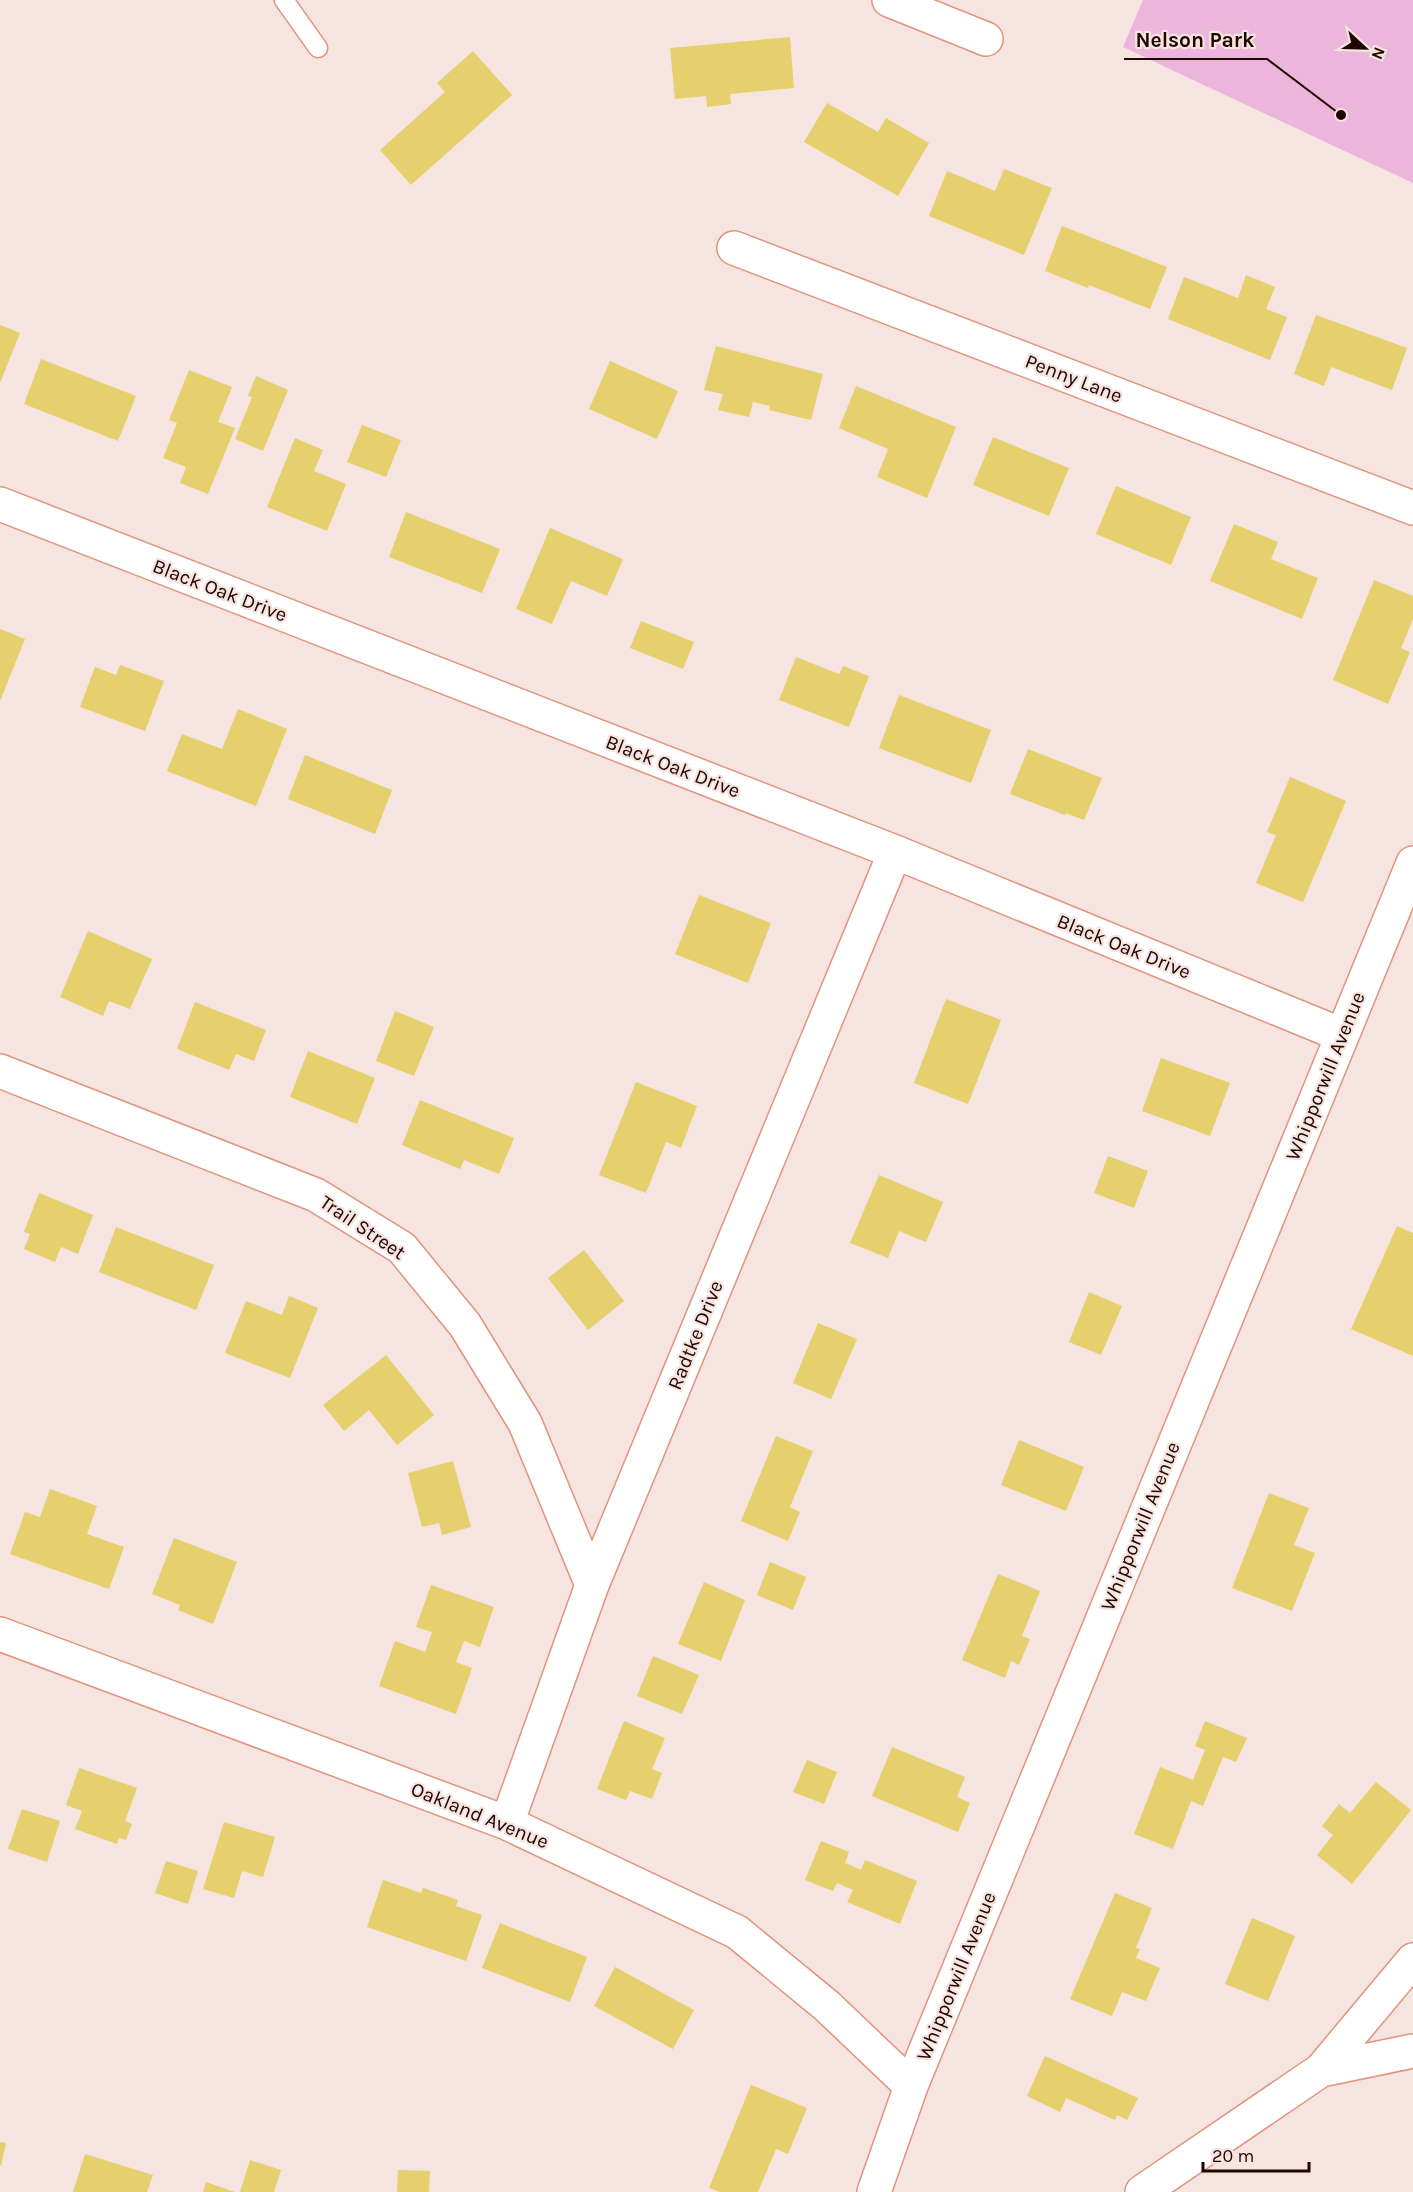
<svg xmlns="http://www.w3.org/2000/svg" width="1413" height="2192" viewBox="0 0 1413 2192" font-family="Karla,sans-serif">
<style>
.green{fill:#ebb5dc}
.building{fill:#e6cf6d}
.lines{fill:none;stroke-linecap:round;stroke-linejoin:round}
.lane-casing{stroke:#e2937d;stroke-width:21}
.street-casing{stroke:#e2937d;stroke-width:36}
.lane{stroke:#fff;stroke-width:18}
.street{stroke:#fff;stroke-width:33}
.labels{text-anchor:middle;stroke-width:4.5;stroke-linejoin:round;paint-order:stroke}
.street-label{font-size:20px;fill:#200501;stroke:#f5e4df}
.leader{fill:none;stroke:#200501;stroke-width:2}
.callout-dot{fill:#200501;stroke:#f5e4df;stroke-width:2}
.callout-label{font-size:21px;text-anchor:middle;font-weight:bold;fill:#200501;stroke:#f5e4df;stroke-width:4.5;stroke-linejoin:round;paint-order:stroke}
</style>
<rect width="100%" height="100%" fill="#f5e4df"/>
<path class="green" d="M1143,0H1413V183L1123,47Z"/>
<path class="building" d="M790,37L794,88L730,94L731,104L707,107L706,96L675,99L670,48Z
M473,51L512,95L411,185L380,150L445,92L437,83Z
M827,103L878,132L886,118L929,143L898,196L804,142Z
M1004,169L1052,188L1024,255L929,216L947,171L995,191Z
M1062,226L1167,267L1150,309L1089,285L1088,288L1045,271Z
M1246,275L1275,287L1266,309L1287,317L1270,360L1168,319L1184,277L1238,298Z
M1316,315L1407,348L1392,390L1331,367L1324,386L1294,374Z
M0,325L20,333L0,383Z
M716,346L823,374L811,420L769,410L770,406L753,402L749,417L718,410L723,394L704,390Z
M41,359L136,396L118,441L24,404Z
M610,361L678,391L657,439L589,409Z
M189,370L232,387L218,422L235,428L208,494L180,483L186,467L163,458L177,423L169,420Z
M256,376L288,390L263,451L235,439L252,397L248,396Z
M856,386L956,427L927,498L877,477L888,449L839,428Z
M362,425L401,440L386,477L347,462Z
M993,437L1069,468L1049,516L973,485Z
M295,438L323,450L314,471L346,484L327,531L267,507Z
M1116,486L1191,517L1171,565L1096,534Z
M406,512L500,549L482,593L389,557Z
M1234,524L1278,542L1271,559L1318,578L1302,619L1210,581Z
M550,528L623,559L607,596L571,581L552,624L516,609Z
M1374,580L1413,596V619L1401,648L1410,652L1388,704L1333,680Z
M641,621L694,642L683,669L630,648Z
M0,629L25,639L0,701Z
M796,657L839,674L843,666L869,676L849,727L779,700Z
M120,665L164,681L145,731L80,707L95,667L116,675Z
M899,695L991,730L971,783L879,748Z
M238,709L287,729L256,806L167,771L182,734L222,749Z
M1028,749L1102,778L1084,820L1066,813L1065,815L1010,794Z
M305,755L392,790L375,834L288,799Z
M1290,777L1346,801L1303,902L1256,883L1276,835L1267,832Z
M699,895L771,923L748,983L675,954Z
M88,931L152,959L130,1009L109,1001L103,1016L60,997Z
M946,999L1001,1020L968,1104L914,1083Z
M195,1002L266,1030L254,1061L236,1054L229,1070L177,1049Z
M395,1011L434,1027L414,1076L376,1061Z
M308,1051L375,1078L357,1124L290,1097Z
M1161,1058L1230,1083L1210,1136L1142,1111Z
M636,1082L697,1106L681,1148L666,1142L646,1193L599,1175Z
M420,1100L514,1138L499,1174L464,1160L460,1169L402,1145Z
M1108,1156L1148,1171L1134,1208L1094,1193Z
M879,1175L943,1202L926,1242L899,1231L888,1258L850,1243Z
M39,1193L93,1215L78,1254L61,1247L55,1262L24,1249L30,1234L24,1232Z
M1397,1226L1413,1233V1356L1351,1329Z
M116,1227L214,1265L196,1310L99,1272Z
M584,1250L624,1301L588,1330L548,1278Z
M1089,1292L1122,1306L1101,1355L1069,1342Z
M289,1296L318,1308L290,1378L225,1353L246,1301L282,1315Z
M818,1323L857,1339L831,1399L793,1383Z
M386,1355L434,1415L397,1445L369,1410L344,1431L323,1405Z
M776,1436L813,1451L790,1507L800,1512L788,1541L741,1521Z
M1019,1440L1084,1467L1066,1511L1001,1485Z
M453,1461L471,1527L442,1535L439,1523L422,1527L408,1473Z
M50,1489L97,1506L87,1534L124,1547L109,1589L10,1554L25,1512L40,1517Z
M1269,1493L1309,1508L1294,1545L1315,1553L1292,1611L1232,1588Z
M174,1538L237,1562L213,1624L178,1610L180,1605L152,1594Z
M770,1562L806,1577L793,1610L757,1595Z
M998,1574L1040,1591L1022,1636L1030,1639L1019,1665L1011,1661L1005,1678L962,1660Z
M704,1582L745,1600L721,1661L678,1644Z
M431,1585L494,1607L480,1647L464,1641L456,1662L472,1668L456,1714L379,1686L395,1641L425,1652L432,1632L416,1627Z
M653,1656L699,1675L682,1714L637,1696Z
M624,1721L665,1738L652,1769L662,1773L652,1799L630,1791L626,1800L597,1789Z
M1205,1721L1247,1738L1236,1762L1223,1757L1203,1806L1191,1801L1173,1849L1134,1834L1160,1767L1193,1780L1205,1750L1195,1746Z
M892,1747L965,1777L957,1797L970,1803L958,1832L872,1796Z
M807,1760L837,1772L824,1804L793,1792Z
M79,1768L137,1788L125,1821L132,1824L126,1840L119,1838L117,1844L75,1829L82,1811L66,1805Z
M1376,1782L1411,1810L1352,1884L1317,1855L1333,1835L1322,1826L1339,1804L1350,1813Z
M22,1809L60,1821L47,1862L8,1849Z
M224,1822L275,1837L263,1877L242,1871L234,1898L203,1889Z
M821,1841L849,1852L845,1863L861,1870L865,1860L917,1881L900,1924L847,1902L853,1890L837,1883L833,1891L805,1880Z
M166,1861L198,1871L188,1904L155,1893Z
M383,1880L421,1893L423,1888L458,1900L456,1906L482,1915L466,1961L367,1927Z
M1115,1893L1152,1908L1136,1948L1140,1949L1136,1958L1160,1968L1146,2001L1122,1992L1112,2016L1070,1999Z
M1252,1918L1295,1936L1268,2001L1225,1984Z
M500,1923L587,1957L570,2002L482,1968Z
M615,1967L694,2010L673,2049L594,2006Z
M1045,2056L1138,2098L1127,2120L1117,2115L1115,2120L1066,2098L1060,2112L1027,2096Z
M751,2085L807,2108L788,2154L776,2149L758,2192H720L709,2188Z
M0,2142L6,2143L1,2166L0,2165Z
M85,2154L153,2175L147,2192H73Z
M250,2160L281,2170L274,2192H240Z
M398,2170L430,2171L429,2192H397Z
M206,2182L235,2192H203Z"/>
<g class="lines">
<defs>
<path id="lane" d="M284,0L318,48"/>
<path id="street" d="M889,0L986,39
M734,248L1413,508
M0,504L895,852L1342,1035
M0,1071L316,1195L402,1248L465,1325L525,1423L592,1585
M0,1634L507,1823L737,1932L827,2006L911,2086
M507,1823L592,1585L895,852
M1321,2070L1413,1960
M874,2192L911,2086L1413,863
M1142,2192L1321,2070L1413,2051"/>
</defs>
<use href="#lane" class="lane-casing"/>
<use href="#street" class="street-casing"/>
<use href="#lane" class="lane"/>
<use href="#street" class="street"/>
</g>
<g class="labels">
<g class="street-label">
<text transform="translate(1074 378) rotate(21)" y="7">Penny Lane</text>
<text transform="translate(220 590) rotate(21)" y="7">Black Oak Drive</text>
<text transform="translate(673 766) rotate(21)" y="7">Black Oak Drive</text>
<text transform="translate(1124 946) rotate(22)" y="7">Black Oak Drive</text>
<text transform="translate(1325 1076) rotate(-68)" y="7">Whipporwill Avenue</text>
<text transform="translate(363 1227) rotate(34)" y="7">Trail Street</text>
<text transform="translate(695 1335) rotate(-68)" y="7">Radtke Drive</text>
<text transform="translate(1140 1526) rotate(-68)" y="7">Whipporwill Avenue</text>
<text transform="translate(480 1815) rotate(22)" y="7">Oakland Avenue</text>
<text transform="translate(956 1976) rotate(-68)" y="7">Whipporwill Avenue</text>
</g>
</g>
<path class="leader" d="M1341 115L1267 59H1124"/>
<circle class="callout-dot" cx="1341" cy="115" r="6"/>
<g class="callout-label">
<text x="1195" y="47">Nelson Park</text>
</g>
<g transform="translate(1365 48) rotate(112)" stroke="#f5e4df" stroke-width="4.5" paint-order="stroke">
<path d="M0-4.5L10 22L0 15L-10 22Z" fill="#200501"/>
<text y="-9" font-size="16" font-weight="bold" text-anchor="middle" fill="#200501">N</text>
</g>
<path d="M1203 2162v9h106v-9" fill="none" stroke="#200501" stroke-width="3"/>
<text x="1212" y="2162" font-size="18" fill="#200501" stroke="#f5e4df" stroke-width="4.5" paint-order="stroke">20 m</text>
</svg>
